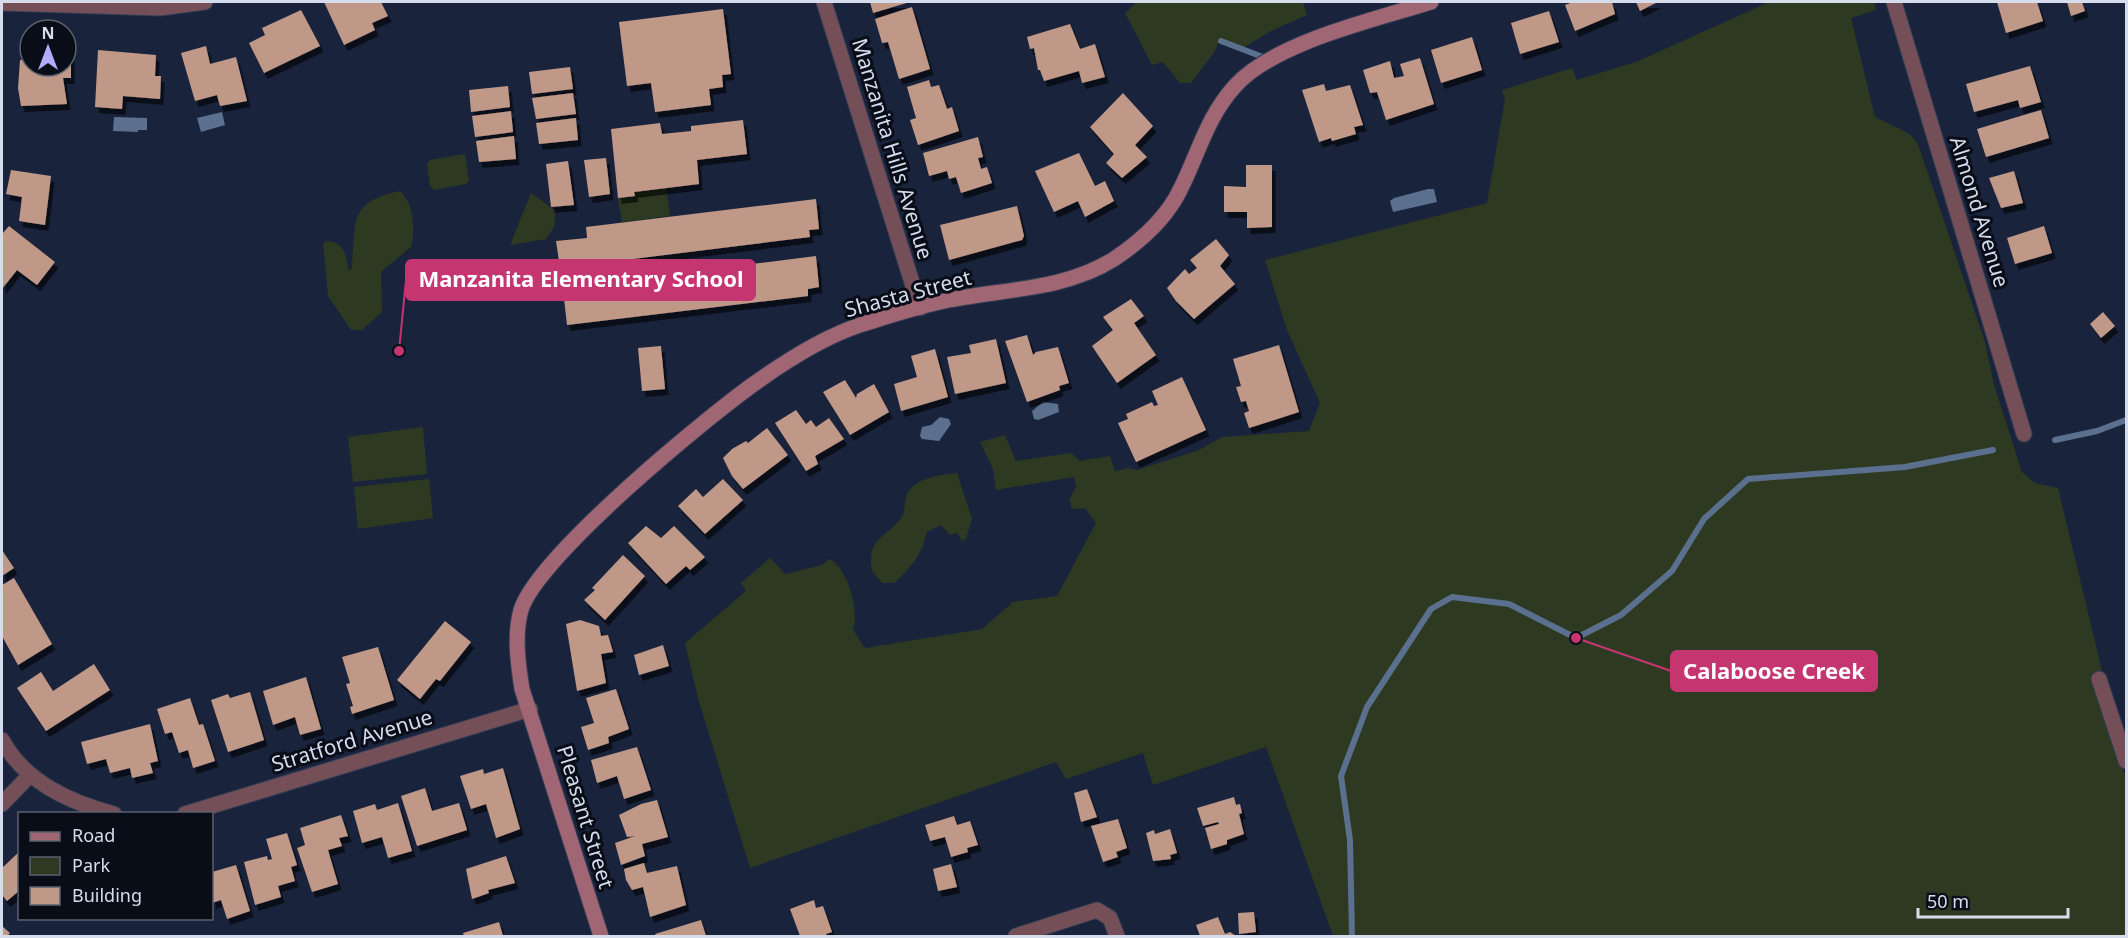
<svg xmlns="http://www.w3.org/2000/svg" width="2128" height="938" viewBox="0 0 2128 938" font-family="'Noto Sans',sans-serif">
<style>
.green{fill:#2d3a21}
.water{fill:#5b708e}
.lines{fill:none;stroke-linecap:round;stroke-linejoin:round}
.stream{stroke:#5b708e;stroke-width:6}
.building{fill:#c09888;filter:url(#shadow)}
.street-casing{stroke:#333d55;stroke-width:17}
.secondary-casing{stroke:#333d55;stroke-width:17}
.street{stroke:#744f57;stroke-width:15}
.secondary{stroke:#a06673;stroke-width:15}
.labels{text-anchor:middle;stroke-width:6;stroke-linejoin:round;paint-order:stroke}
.street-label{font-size:21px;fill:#d5dded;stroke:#090d18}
.leader{fill:none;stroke:#c53671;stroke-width:2}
.callout-dot{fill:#c53671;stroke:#090d18;stroke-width:2}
.callout{fill:#c53671;stroke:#c53671;stroke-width:2}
.callout-label{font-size:22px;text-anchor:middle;font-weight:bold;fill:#fff}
</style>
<defs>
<filter id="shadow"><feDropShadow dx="3.5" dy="6" stdDeviation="0" flood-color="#0009"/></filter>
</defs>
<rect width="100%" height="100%" fill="#19233c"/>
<path class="green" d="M1137,2H1303L1307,15L1271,31L1243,48L1220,39L1215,51L1191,83H1180L1163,62L1152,65L1125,13Z
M1769,2H1874L1876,10L1851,18L1875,117L1910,134L1918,144L1985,342L1994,385L2022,472L2035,483L2058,488L2103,675L2094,678L2106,726L2126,778V936H1333L1266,747L1153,785L1143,753L1066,779L1056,762L750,868L698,698L685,643L746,591L741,583L770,558L785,574L822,565L829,559C847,566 860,612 853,630L865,648L982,629L1013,602L1057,596L1096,523L1085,508L1072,509L1069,500L1076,487L1074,477L996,490L993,469L980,442L1005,435L1016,461L1071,453L1080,461L1110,456L1115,471L1128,468L1137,470L1199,450L1222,437L1309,431L1320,403L1287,330L1265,260L1487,203L1505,99L1502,90L1572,68L1577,80L1636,62Z
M465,154L469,180L466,184L435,190L430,186L427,164L430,160Z
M666,188L670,216L622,222L618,198L634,196V192Z
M400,191C413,201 416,232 411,247L381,272L382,312L362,330H351L328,296L323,243L327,241C343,242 347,255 348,269L351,270C358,225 344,203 400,191Z
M531,193L556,211L554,227L546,239L510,245Z
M423,427L427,474L353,482L348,437Z
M957,473L972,519L966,539L962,541L957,533L950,535L941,525L927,532C922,554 911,568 894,583H882L872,571C867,540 882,539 899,521C907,513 903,502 907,494C916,477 941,475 957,473Z
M429,479L433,518L358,529L354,487Z"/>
<path class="water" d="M222,112L225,125L201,132L197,118Z
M114,117L147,118V130H138V132L113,131Z
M1428,189H1434L1437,202L1393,212L1390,201L1394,198Z
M1043,402L1058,404L1059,412L1038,420L1034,419L1032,411Z
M940,417L949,419L951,424L939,441L922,439L920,436L922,427L931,425Z"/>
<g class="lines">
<path class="stream" d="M1221,41L1268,59
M2055,440L2097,431L2126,420
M1352,936L1350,840L1341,776L1367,707L1431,609L1452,597L1509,604L1576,638L1621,615L1672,571L1704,519L1748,479L1905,467L1993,450"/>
</g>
<path class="building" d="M324,2H381L388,16L372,23L375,30L344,45Z
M870,2H910L873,13Z
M1573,2H1612L1615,14L1575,31L1565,5Z
M1636,2H1658L1640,11Z
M1997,2H2037L2043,21L2006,33Z
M2067,2H2082L2085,11L2071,16Z
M912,7L930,69L899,79L888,42L882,43L875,19Z
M723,9L731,74L722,75L723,87L709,89L711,105L655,112L651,83L627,86L619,22Z
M301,10L320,46L264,73L249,43L265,35L262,28Z
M1549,11L1559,42L1520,54L1511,23Z
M1070,24L1080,49L1095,44L1105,77L1082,83L1079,71L1044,81L1040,70H1038L1034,48L1030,49L1027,37Z
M1472,37L1482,70L1441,83L1431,50Z
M206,46L210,64L236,57L247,101L220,106L217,95L195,101L181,53Z
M98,50L156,55L155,76H161L160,99L123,96L122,109L95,107Z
M66,51H71V78H63L67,104L21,106L18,88L20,60L30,59V66H66Z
M1420,58L1434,104L1386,120L1377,92L1370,93L1363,70L1390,61L1394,78L1404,76L1400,64Z
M2030,66L2041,102L2020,108L2018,100L1974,112L1966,84Z
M570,67L573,89L532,94L529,72Z
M929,80L931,87L939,85L947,109L952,107L959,131L918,145L910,120L916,118L907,87Z
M1324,84L1326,91L1350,85L1363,125L1354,127L1356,134L1332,141L1331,138L1319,142L1302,90Z
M508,86L510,107L471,112L469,90Z
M573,93L576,114L536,119L532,98Z
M1123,93L1153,126L1135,145L1147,157L1122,178L1106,163L1114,154L1090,127Z
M2041,110L2049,138L1986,157L1977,129Z
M511,111L513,132L475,137L472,116Z
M576,118L578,140L539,144L536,123Z
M743,120L747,154L697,160L699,184L634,192L635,196L618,198L611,129L660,123L662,134L691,131V126Z
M514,136L516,159L479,162L476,141Z
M978,137L983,157L978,158L981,169L987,167L992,183L961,193L956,177L949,179L947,171L929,176L923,153Z
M1079,153L1095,186L1105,181L1114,201L1085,217L1078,201L1054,212L1035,171Z
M606,158L610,194L589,197L584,160Z
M568,161L574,205L551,207L546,164Z
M1246,165H1272V227L1247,228V212H1224V186L1246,187Z
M11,170L51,176L45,225L19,221L22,197L6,194Z
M2014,171L2023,203L2001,208L1989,178Z
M816,199L819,229L809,230L810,237L560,268L556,241L587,238L586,227Z
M1017,206L1024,236L1022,240L949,260L940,225Z
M9,226L55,262L37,285L17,270L2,289V234Z
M2044,226L2052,253L2015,264L2007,238Z
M1216,239L1229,255L1220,266L1235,284L1194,319L1176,301L1167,288L1185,269L1189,274L1197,268L1190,260Z
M816,256L819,287L808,289V296L567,325L561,272L592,269L594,284Z
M1131,299L1144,316L1134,323L1156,355L1117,383L1092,346L1113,330L1103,317Z
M2103,312L2115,326L2101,338L2090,324Z
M1027,335L1033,355L1036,352L1058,347L1069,383L1059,386L1060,390L1027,402L1005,341Z
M996,339L1006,383L955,394L947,357L971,353L969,345Z
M1279,345L1299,412L1249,428L1244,413L1249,411L1246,401L1241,402L1236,387L1241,386L1233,359Z
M661,346L665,389L642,391L638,348Z
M935,349L948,397L901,411L894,384L917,377L911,356Z
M1182,377L1206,430L1136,462L1118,423L1128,419L1126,414L1152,402L1154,406L1158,405L1152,391Z
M845,380L856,398L857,394L874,384L889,412L850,435L823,392Z
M796,410L806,424L811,420L816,427L829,418L844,439L815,456L818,464L806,471L775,423Z
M767,428L788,455L743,489L732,476L723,458L732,449L746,441L748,443Z
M723,479L743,500L705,534L678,506L696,489L703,497Z
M646,526L661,538L674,526L705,557L690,570L686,566L666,584L628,543Z
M2,550L14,568L2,576Z
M623,555L645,576L605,620L584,600L595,590L592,588Z
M14,578L52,644L18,665L2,636V585Z
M580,620L599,626L601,636L608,635L613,652L601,654L606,683L577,691L566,624Z
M445,621L471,642L440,681L436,679L420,699L397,680Z
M663,645L669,666L639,675L634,655Z
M378,647L394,700L352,714L350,707L353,706L346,684L350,683L342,657Z
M94,664L110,690L46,731L17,688L41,672L53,691Z
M306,677L321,729L300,735L295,717L273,725L263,691Z
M616,689L629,729L608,737L609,743L588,750L581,727L594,723L586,698Z
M250,692L264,740L228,752L211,700L228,694L230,698Z
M190,698L199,725L203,724L215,761L193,768L188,750L179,753L172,732L165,734L157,709Z
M150,724L158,761L150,763L153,773L132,778L130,768L110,773L106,759L87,764L81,742Z
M637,747L651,790L624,799L617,776L597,783L591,760Z
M503,768L520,829L496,838L486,804L471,809L460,776L483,769L484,774Z
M425,788L432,811L459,803L467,830L417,846L401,796Z
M1087,789L1097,817L1081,822L1074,793Z
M1234,797L1236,805L1240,804L1242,813L1239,814L1244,834L1227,840V844L1211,849L1205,828L1219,824L1218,822L1203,826L1197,808Z
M657,800L668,837L642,844L645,856L621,865L615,843L635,836L627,837L619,815L641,804Z
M398,803L412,851L388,858L382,837L362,843L353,811L375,804L377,810Z
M341,815L348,836L339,838L342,846L328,850L338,884L312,892L297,848L305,845L300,828Z
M954,816L957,825L970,821L978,845L967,848L968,852L951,857L945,837L930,841L925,825Z
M1118,819L1127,848L1116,852L1118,857L1103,862L1091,826Z
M1170,829L1177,853L1170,855L1171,859L1153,861L1146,833L1154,830L1155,834Z
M287,833L297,865L291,867L295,881L278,886L281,897L255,905L244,862L267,856L268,860L272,859L266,839Z
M20,851V890L7,901L2,895V868Z
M506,856L515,883L488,890L489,893L472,899L466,869Z
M644,863L647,873L677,866L686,905L650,917L643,887L632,890L626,880L624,869Z
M951,864L957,887L938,891L933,869Z
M236,865L250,911L227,919L221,900L212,903V872Z
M814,900L816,908L823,906L832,932L826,934L827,936H800L790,909Z
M1254,912L1256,932L1239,934L1238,913Z
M1218,917L1225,934L1230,932L1236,936H1200L1196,925Z
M701,920L706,936H656L655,934Z
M499,922L503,936H464L463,933Z
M2,926L10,933L7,936H2Z"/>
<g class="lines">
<defs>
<path id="street" d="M824,2L920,308
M1894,2L2024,434
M2,3L160,8L205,2
M2099,679L2126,761
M2,740C25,782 69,802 114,814
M2,804L29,776
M185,814L530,709
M1016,936L1097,910L1110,918L1117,936"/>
<path id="secondary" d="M601,936L522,689C518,664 514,635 521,610C537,557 708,416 758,381C789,359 824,337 860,325C889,316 919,306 949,300C1004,289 1065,290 1114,259C1141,241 1167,218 1181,188C1199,152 1207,117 1235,86C1275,42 1374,20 1431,2"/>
</defs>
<use href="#street" class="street-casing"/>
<use href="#secondary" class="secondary-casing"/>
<use href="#street" class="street"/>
<use href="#secondary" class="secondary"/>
</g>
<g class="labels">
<g class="street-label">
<text transform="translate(892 149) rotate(73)" y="7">Manzanita Hills Avenue</text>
<text transform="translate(1979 212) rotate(73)" y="7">Almond Avenue</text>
<text transform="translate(908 294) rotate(-15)" y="7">Shasta Street</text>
<text transform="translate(352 741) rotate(-17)" y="7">Stratford Avenue</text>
<text transform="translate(585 817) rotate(73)" y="7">Pleasant Street</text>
</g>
</g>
<path class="leader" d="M399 351L406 280M1576 638L1671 671"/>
<g class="callout-dot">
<circle cx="399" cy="351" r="6"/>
<circle cx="1576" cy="638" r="6"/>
</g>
<g class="callout">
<rect x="406" y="260" width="349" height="40" rx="6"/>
<rect x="1671" y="651" width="206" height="40" rx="6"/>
</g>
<g class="callout-label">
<text x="581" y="287">Manzanita Elementary School</text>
<text x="1774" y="679">Calaboose Creek</text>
</g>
<rect width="2128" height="938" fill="none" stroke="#d5dded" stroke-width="6"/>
<rect x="18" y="812" width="195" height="108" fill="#090d18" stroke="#5b606d" stroke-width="1.5"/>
<rect x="30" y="832" width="30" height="9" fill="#a06673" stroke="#5b606d" stroke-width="1.5"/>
<text x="72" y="842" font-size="18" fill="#d5dded">Road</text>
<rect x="30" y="857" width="30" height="18" fill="#2d3a21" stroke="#5b606d" stroke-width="1.5"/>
<text x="72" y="872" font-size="18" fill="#d5dded">Park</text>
<rect x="30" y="887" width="30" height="18" fill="#c09888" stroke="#5b606d" stroke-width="1.5"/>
<text x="72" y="902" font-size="18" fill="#d5dded">Building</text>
<g transform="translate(48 48)"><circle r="28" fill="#090d18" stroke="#5b606d" stroke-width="1.5"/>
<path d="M0-4.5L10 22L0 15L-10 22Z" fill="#b1adfa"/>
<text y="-9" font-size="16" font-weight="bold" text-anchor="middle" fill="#d5dded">N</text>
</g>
<path d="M1918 908v9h150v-9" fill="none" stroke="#d5dded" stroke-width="3"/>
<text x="1927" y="908" font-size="18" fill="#d5dded" stroke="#090d18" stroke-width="4.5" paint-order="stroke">50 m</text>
</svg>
